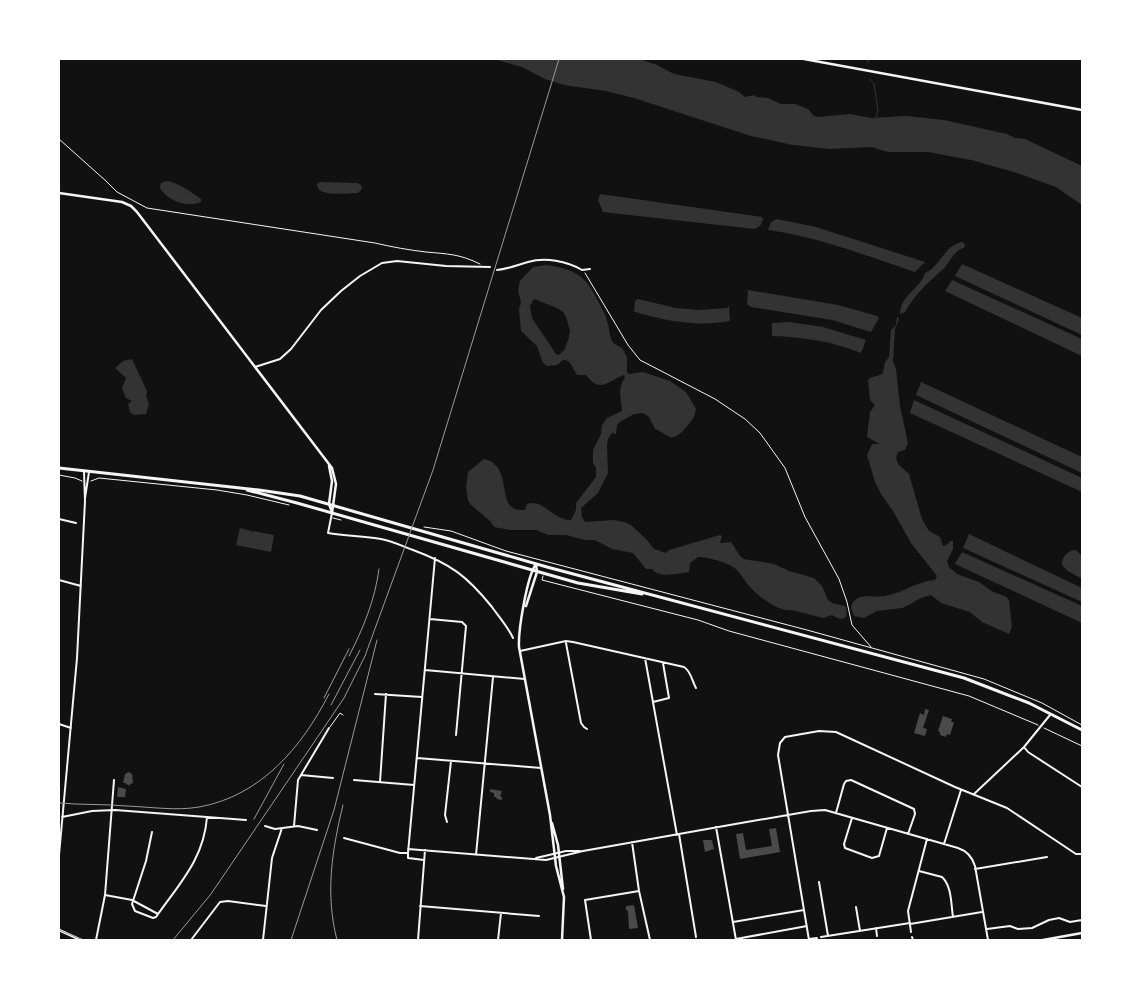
<svg xmlns="http://www.w3.org/2000/svg" width="1141" height="999" viewBox="0 0 1141 999" font-family="'Zilla Slab',serif">
<style>
.water{fill:#333;fill-rule:evenodd}
.lines{fill:none;stroke-linecap:round;stroke-linejoin:round}
.stream{stroke:#333;stroke-width:1}
.building{fill:#4a4a4a}
.path{stroke:#f5f5f5;stroke-width:1}
.service{stroke:#f5f5f5;stroke-width:1}
.minor{stroke:#f5f5f5;stroke-width:2}
.tertiary{stroke:#f5f5f5;stroke-width:2.5}
.secondary{stroke:#f5f5f5;stroke-width:3}
.tram{stroke:#9a9a9a;stroke-width:1}
.rail{stroke:#9a9a9a;stroke-width:1}
</style>
<rect width="100%" height="100%" fill="#111"/>
<path class="water" d="M494,59H639L657,65L674,74L716,82L739,92L745,97L754,95L757,97L768,98L781,104H795L808,109L814,116L818,117L850,114L871,118L906,116L944,120L1007,134L1015,138L1025,139L1082,166V205L1056,187L1014,172L971,160L928,152H888L871,147L829,149L793,145L751,136L634,98L606,91L564,85L545,79L522,67Z
M166,181C178,182 191,192 201,199V202C187,208 168,201 160,188L161,183Z
M320,182L357,183L361,185L362,189L358,193C348,193 317,198 317,184Z
M600,194L762,217L763,220L760,226L755,229L603,212L598,200Z
M777,219L816,227L925,262L915,272C867,256 819,237 768,230L771,222Z
M963,242L965,245L964,248C953,250 950,264 942,270C926,285 916,293 905,312L900,314C900,296 921,288 925,273C940,267 945,244 963,242Z
M962,264L1082,318V335L955,276Z
M546,265C576,269 586,276 599,303C602,309 606,315 607,321C610,329 609,336 613,343L622,348L627,357V372L629,374L643,372L670,381L686,392L696,409L694,417C690,422 680,439 670,437C665,435 660,431 655,429L649,417L643,413L634,414L620,422L617,425L616,434L612,433L608,439L607,446L608,473L598,493L581,508L582,517L585,522L613,520L624,522L631,525L647,540L654,549L666,553L669,550L720,535L722,536L720,543L731,542L740,556L744,559L774,564L789,571L814,578L822,586L828,600L832,603L845,606C851,619 841,622 832,615L823,618L792,610C779,612 759,597 751,588C745,582 742,575 736,569C729,563 708,557 698,557L690,563L689,572C678,573 660,579 652,569H646L633,553L612,549L595,540H585L566,535H548L536,530H510L494,527L490,521L470,504L468,500L466,488L468,472L484,459C511,465 499,500 513,508C516,510 522,510 525,510L527,504C543,498 554,521 571,520L576,510V503L596,477V468L593,463V450L601,434L602,425L607,418L622,411C621,399 617,389 625,378L624,375C608,381 600,394 586,375H577C572,368 572,360 563,360L557,365L547,366L543,363L537,346L521,331L519,309L521,302L518,290L520,281L533,267ZM534,299L557,308L563,312L566,317L570,331L569,337L565,349L559,355L556,354L532,318L530,306Z
M952,280L1082,339V356L945,291Z
M748,290L838,305L877,316L879,318L871,332L832,320L751,307L747,304Z
M638,299L676,308L699,310L727,308L729,306L730,321C698,327 666,321 635,312L634,311L635,301Z
M897,317L899,319L895,329L893,361L896,369L900,406L908,443L905,450L898,452L896,458L898,464L909,474L922,519L929,531L940,537L943,546L948,544L950,541H953V549L947,561L949,567L957,574L979,582L993,592L1005,596L1009,600L1012,627L1009,634L982,622L970,612L941,603L931,595L921,598L903,608L877,611L864,618L854,616L851,608C852,603 853,601 858,598C867,594 876,598 885,596C902,593 918,581 935,580L937,576L911,543L893,511L881,494L875,482L867,455L872,444H880L867,437L870,412L875,405L870,400L868,380C871,376 878,377 883,373L885,362L889,357L891,330L896,325Z
M789,322L823,327L866,340L861,353C831,341 803,337 772,336V323Z
M132,359L147,391L146,396L149,404L146,414L134,415L130,412L128,404L132,401L126,398L122,388L126,378L115,368L123,361Z
M921,382L1082,457V473L916,395Z
M914,400L1082,478V492L910,413Z
M240,528L251,531L252,533L253,531L274,535L271,552L236,545Z
M969,534L1082,588V602L963,548Z
M1073,550H1076L1082,556V579L1068,571L1062,565C1061,558 1067,552 1073,550Z
M962,552L1082,606V623L955,564Z"/>
<g class="lines">
<path class="stream" d="M867,59L868,63
M870,79L874,84L878,110L876,118"/>
</g>
<path class="building" d="M925,709L929,710L923,728L927,729L925,736L914,733L920,713L924,715Z
M943,716L952,719L951,722H954L950,735L947,734L946,737L940,735V732L938,731Z
M129,772L132,774L133,783L130,784V786L127,784L125,785L126,783H123L125,774Z
M118,787L126,789L125,797H117Z
M490,789L502,791L500,796L502,797V800L497,799L496,797H494V793L490,792Z
M776,828L780,852L740,859L736,834L743,833L746,850L772,846L769,829Z
M703,840H712L714,849L705,852Z
M634,905L638,928L629,929L628,911L626,910V906Z"/>
<g class="lines">
<path class="path" d="M59,139L106,181L117,192L147,208L375,243C392,247 409,250 426,252C448,254 460,254 480,264
M585,273L628,345L640,360L715,399L745,419L760,433L785,468L805,517L839,579L847,602L852,625L871,647
M59,475L75,478L82,481
M91,481L99,478L217,490L247,495L289,505
M333,518L341,520
M424,527L451,531L506,551L807,630L984,679L1042,703L1082,725
M543,576L542,580L698,620L729,631L969,696L1038,725
M1044,728L1082,746"/>
<path class="service" d="M330,727L340,713L343,715"/>
<path class="minor" d="M497,270C508,269 517,265 528,262C545,257 567,261 582,270L590,269
M255,367L280,359L291,349L321,310L341,291L360,276L382,263L397,261L446,266L490,267
M85,498L89,472
M332,513L328,533C345,536 363,536 381,539C392,541 402,546 413,550C451,564 467,576 492,607C499,617 508,627 513,638
M59,519L76,523
M59,580L81,586
M430,619L462,622L466,626L456,735
M566,643L581,723L584,727L587,729
M520,651L566,641L573,642L684,667C691,671 692,681 696,688
M645,658L677,835
M425,670L525,679
M375,694L422,697
M653,702L669,698L663,663
M59,724L71,728
M1024,747L1028,752L1082,787
M417,758L541,768
M301,775L333,778
M354,780L414,785
M380,782L386,694
M974,794L1024,747L1050,715
M836,813L844,784L846,781L851,780L914,809L915,814L908,834
M62,817L92,811L115,810L246,820
M852,818L844,844L845,848L872,858L879,856L887,828
M447,822L445,815L451,761
M265,826L275,829L298,826L317,830
M294,826L298,780L329,728
M716,827L736,940
M152,832L146,861L132,904L135,911L153,918L156,917C179,884 204,859 207,817
M679,834L696,937
M344,838L400,853H408L435,558
M632,842L639,891L650,940
M944,844L961,790
M408,849L546,860L583,851L741,823L811,811L825,810L958,848C967,851 972,856 975,866L988,940
M408,854V858L424,860
M59,855L77,658L85,501L84,471
M476,855L493,677
M536,858L566,851H580
M975,869L1047,857
M919,871L942,877C952,886 951,905 953,917
M819,882L828,936
M105,895L132,900L158,914
M420,906L539,916
M856,907L860,931
M733,922L804,910
M910,924L982,912
M876,928L877,936
M987,929L1010,926L1018,929L1032,928L1049,920L1059,918L1070,922L1082,920
M911,932L908,911L927,839
M821,937L910,923
M912,937L913,940
M736,939L807,926
M809,939L817,938
M96,940L105,895L114,780
M191,940L220,902L228,901L266,906
M263,940L272,858L282,828
M418,940L425,850
M498,940L501,913
M591,940L585,900L639,891
M809,940L778,755L780,743L785,737L819,731L836,732L955,787L1007,808L1076,854H1082"/>
<path class="tertiary" d="M804,59L1082,110
M59,193L122,202L131,206L137,212L332,468L336,484L332,513
M329,466L332,481L329,504L332,512
M536,564C527,576 518,631 519,647L550,815L556,866L564,897
M526,606L537,572L536,564
M552,823L558,845L563,889
M59,930L81,940
M562,940L564,897
M1043,940L1082,933"/>
<path class="secondary" d="M59,468L259,490L300,496L547,567L964,678L1029,703L1082,730
M247,490L297,503L578,583L642,594"/>
<path class="tram" d="M59,930L83,940"/>
<path class="rail" d="M349,656C363,629 375,600 379,569
M324,698L349,649
M331,705L360,650
M59,803C82,805 104,804 127,806C151,807 176,811 199,807C261,796 302,747 329,694
M254,819L284,764
M173,940L211,894L321,732L344,698L365,656L433,470L559,59
M291,940L334,810L377,640
M337,940C325,894 332,850 343,805"/>
</g>
<rect width="1141" height="999" fill="none" stroke="#ffffff" stroke-width="120"/>
</svg>
